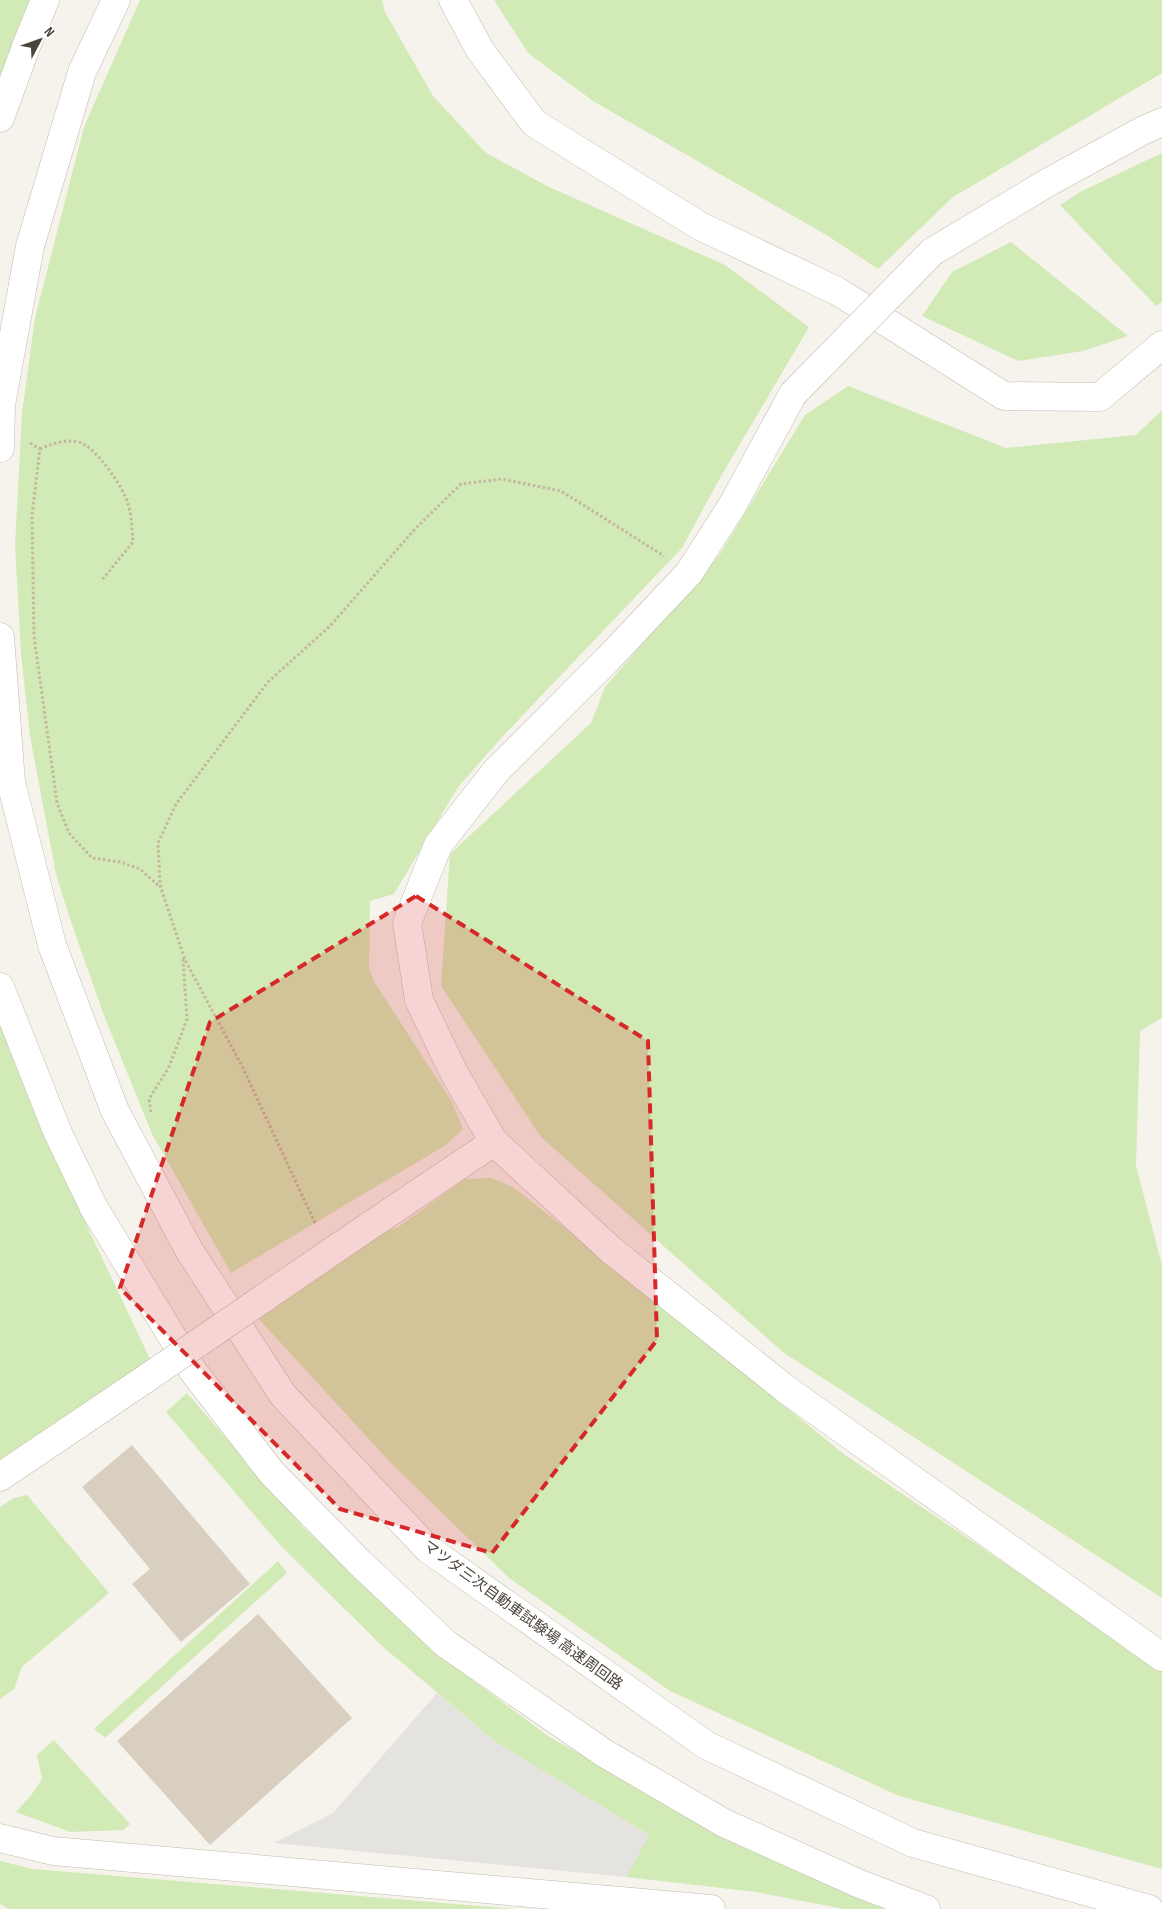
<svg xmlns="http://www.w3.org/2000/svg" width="1162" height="1909" viewBox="0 0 1162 1909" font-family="'Sofia Sans Condensed','Noto Sans JP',sans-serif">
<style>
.green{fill:#d2eab5}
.parking{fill:#e5e3e0}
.building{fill:#d8cfc1}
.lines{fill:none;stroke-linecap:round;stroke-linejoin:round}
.minor-casing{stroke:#c2bbae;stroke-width:29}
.path{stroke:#c4b79f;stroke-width:3;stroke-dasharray:2.5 2.5;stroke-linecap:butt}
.minor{stroke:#fff;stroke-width:28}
.minor-bridge-casing{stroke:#c2bbae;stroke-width:29;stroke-linecap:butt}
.minor-bridge{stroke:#fff;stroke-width:28}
.marked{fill:#d62828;fill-opacity:0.2;stroke:#d62828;stroke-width:4;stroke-dasharray:10 6;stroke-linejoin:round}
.labels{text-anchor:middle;stroke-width:4;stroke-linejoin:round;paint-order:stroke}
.street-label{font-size:15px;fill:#4b4439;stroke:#fff}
</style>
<rect width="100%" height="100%" fill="#f6f3ec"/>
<path class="green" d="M0,0H35L0,81Z
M140,0H382L385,12L433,96L486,153L549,187L725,265L809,327L720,478L682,548L503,736L458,787L394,894L370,901L369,969L375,983L452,1102L463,1129L446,1145L231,1273L152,1134L103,1013L69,916L56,874L30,736L21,653L15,545L22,413L35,318L84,127Z
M494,0H1162V73L953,197L878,269L828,236L593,101L528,53Z
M1162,153V302L1156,306L1060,205L1082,191Z
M1011,242L1128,336L1083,351L1018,361L922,316L952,272Z
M848,386L1006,448L1136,435L1162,410V1018L1140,1031L1136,1166L1162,1265V1598L784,1353L541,1137L441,986L450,854L591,723L605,687L720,554L805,415Z
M0,1022L9,1050L87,1226L150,1359L0,1461Z
M491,1178L513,1187L555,1220L845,1455L1162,1670V1869L899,1796L670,1691L509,1578L390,1462L257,1317L364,1239L398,1227L465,1179Z
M187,1393L304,1528L443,1658L548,1736L752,1851L905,1909H844L756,1892L626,1877L649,1835L497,1743L382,1646L280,1545L166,1412Z
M27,1495L109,1593L22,1667L14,1689L0,1699V1507L14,1498Z
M278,1561L287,1573L105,1738L94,1729Z
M54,1740L130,1824L123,1830L70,1832L16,1812L32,1794L42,1779L37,1755Z
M0,1861L33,1869L516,1909H9L0,1904Z"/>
<path class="parking" d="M437,1693L497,1743L649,1835L626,1877L274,1843L333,1813Z"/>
<path class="building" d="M132,1445L250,1584L181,1642L132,1584L150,1569L82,1487Z
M258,1614L352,1718L210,1845L117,1741Z"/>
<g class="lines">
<defs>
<path id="minor" d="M453,0L480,50L534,123L700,226L837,291L1004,396L1100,397L1162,345
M0,118L27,44L45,0
M932,252L1047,183L1142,131L1162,122
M793,394L732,506L689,573L607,660L496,771L438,845L407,923L419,1000L454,1073L494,1142L611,1250L787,1390L1162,1657
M0,448L1,405L30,246L82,72L116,0
M0,637L11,782L52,945L115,1111L189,1250L283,1395L428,1549L706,1745L913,1843L1149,1909
M0,987L57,1131L94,1208L193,1371L272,1473L358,1561L446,1644L604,1753L724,1823L860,1884L926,1909
M359,1233L494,1142
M0,1477L138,1384
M0,1838L53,1851L711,1909"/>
</defs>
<use href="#minor" class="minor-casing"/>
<path class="path" d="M30,443L40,449L32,515L34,636L57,803L69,833L92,858L120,862L140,869L160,887
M40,449C52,444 64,439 78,442C94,444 124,488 128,504C132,516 132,530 133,542L102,580
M151,1112L149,1099L169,1067L187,1019L183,958
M315,1223L243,1068L185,960L160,885L158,843L176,804L268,682L330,626L415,529L461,484L502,479L561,491L664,556"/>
<use href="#minor" class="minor"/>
<defs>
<path id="minor-bridge" d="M793,394L932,252
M138,1384L359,1233"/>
</defs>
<use href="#minor-bridge" class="minor-bridge-casing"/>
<use href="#minor-bridge" class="minor-bridge"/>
</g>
<path class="marked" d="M416,896L648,1041L657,1340L492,1553L340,1509L120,1288L210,1022Z"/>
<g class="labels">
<g class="street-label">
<text transform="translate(523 1615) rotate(36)" y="5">マツダ三次自動車試験場 高速周回路</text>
</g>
</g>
<g transform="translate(40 40) rotate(49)" stroke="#ffffff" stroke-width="4" paint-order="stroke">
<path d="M0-4L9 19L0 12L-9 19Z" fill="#4b4439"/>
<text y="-8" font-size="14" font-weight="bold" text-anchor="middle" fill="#4b4439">N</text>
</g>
</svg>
